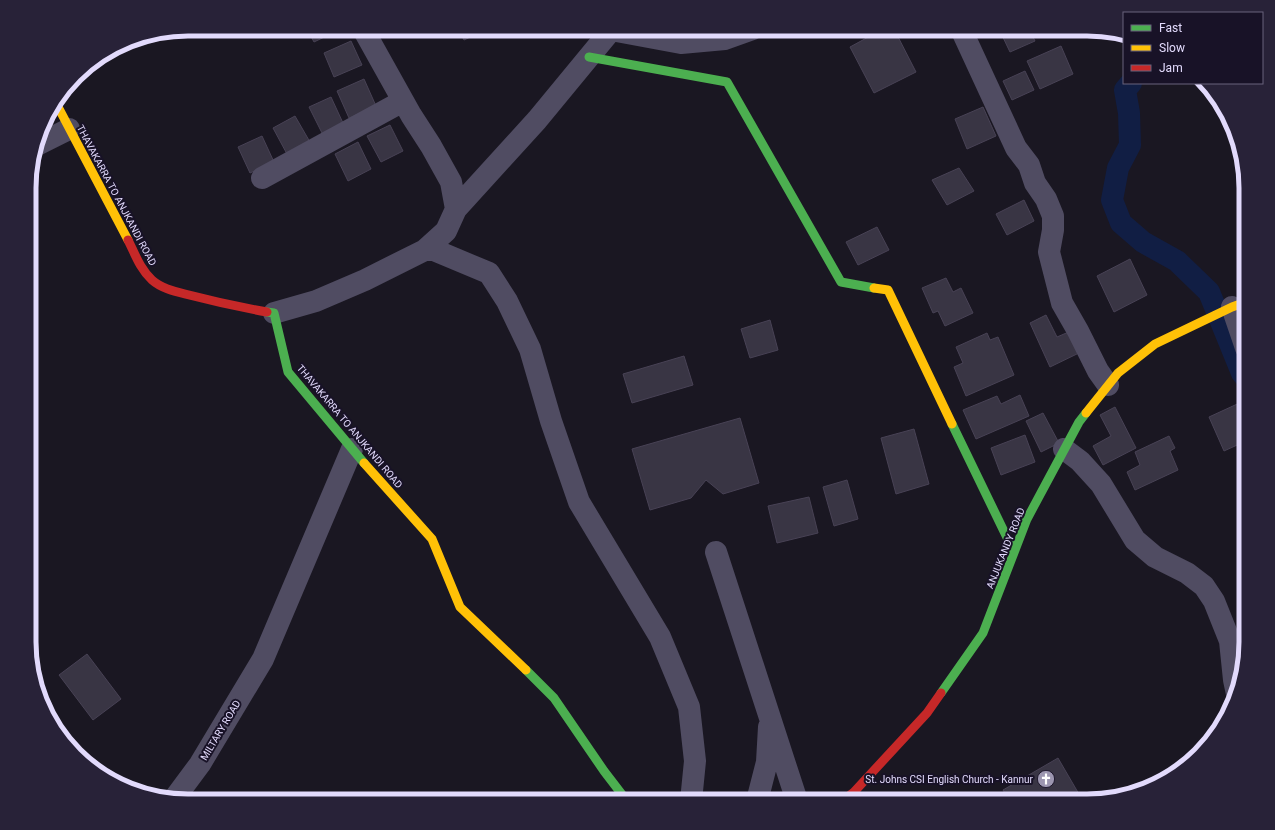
<svg xmlns="http://www.w3.org/2000/svg" width="1275" height="830" viewBox="0 0 1275 830" font-family="Roboto,sans-serif">
<style>
.lines{fill:none;stroke-linecap:round;stroke-linejoin:round}
.canal{stroke:#111e44;stroke-width:22}
.building{fill:#393544;stroke:#484255}
.street{stroke:#504c62;stroke-width:22}
.fast{stroke:#4caf50;stroke-width:9}
.slow{stroke:#ffc107;stroke-width:9}
.jam{stroke:#c62828;stroke-width:9}
.labels{text-anchor:middle;stroke-width:4;stroke-linejoin:round;paint-order:stroke}
.street-label{font-size:10px;fill:#e2dafc;stroke:#181227}
.poi-label{font-size:10px;fill:#e2dafc;stroke:#181227;text-anchor:end}
.rim{fill:none;stroke:#e2dafc;stroke-width:5}
</style>
<rect width="100%" height="100%" fill="#1a1722"/>
<g class="lines">
<path class="canal" d="M1131,83L1125,90L1129,113L1130,145L1118,168L1112,200L1121,223L1143,242L1177,261L1209,292L1242,373L1246,378"/>
</g>
<path class="building" d="M307,29H341L314,42Z
M458,29H480L481,32L464,40Z
M883,29H894L916,72L874,93L850,47Z
M999,29H1029L1035,41L1010,52Z
M351,41L362,65L334,77L324,53Z
M1061,46L1073,74L1040,89L1027,61Z
M1025,71L1034,90L1012,100L1003,81Z
M364,79L376,106L349,118L337,91Z
M331,97L343,123L322,133L309,107Z
M983,107L996,136L967,149L955,119Z
M295,116L310,142L287,154L273,128Z
M390,125L403,151L381,162L367,136Z
M262,136L274,162L250,173L238,147Z
M358,142L371,169L348,181L335,154Z
M959,168L974,191L947,205L932,180Z
M1024,200L1034,221L1007,235L996,214Z
M877,227L889,250L858,265L846,242Z
M1130,259L1147,295L1114,312L1097,276Z
M946,278L953,292L961,288L973,313L945,326L938,311L933,313L922,288Z
M1046,315L1057,337L1071,331L1081,352L1050,367L1030,323Z
M770,320L778,350L750,358L741,329Z
M987,333L990,340L998,337L1014,375L966,396L954,367L963,363L956,347Z
M684,356L693,385L632,403L623,374Z
M1020,395L1029,416L976,439L963,410L997,396L1001,404Z
M1246,400V441L1224,451L1209,417Z
M1115,407L1136,448L1103,465L1093,446L1111,436L1100,415Z
M1043,413L1059,443L1041,452L1026,421Z
M740,418L759,483L723,494L706,480L691,498L650,510L632,449Z
M914,429L929,484L896,494L881,438Z
M1025,435L1035,462L1001,475L991,448Z
M1169,436L1175,448L1170,451L1178,470L1135,490L1127,472L1140,465L1135,452Z
M847,480L858,519L834,526L823,487Z
M809,497L818,533L777,543L768,506Z
M87,654L121,699L93,720L59,675Z
M1058,758L1083,801H1003L1008,798L1003,790Z"/>
<g class="lines">
<path class="street" d="M961,29L1016,148L1029,165L1035,183L1046,199L1053,216V230L1049,252L1062,303L1078,331L1098,371L1108,385
M611,30L681,43L725,39L753,29
M37,145L69,129
M262,178L403,101
M456,209L537,120L612,29
M425,250H434L489,273L507,301L530,349L551,421L579,502L660,637L689,707L695,761L691,801
M1232,307L1246,348
M274,313L316,301L365,280L425,250L446,231L456,209L451,182L431,146L411,115L363,29
M1064,449L1080,461L1101,484L1135,540L1155,557L1187,573L1204,586L1214,601L1230,641L1234,680L1237,694
M716,552L797,801
M174,799L200,764L263,659L352,449
M757,801L767,762L769,727"/>
<path class="fast" d="M589,57L727,82L841,282L874,288
M267,312L274,313L288,372L364,463
M952,424L1014,552
M526,670L554,698L604,771L627,801
M941,693L983,633L1027,519L1079,422L1086,413"/>
<path class="slow" d="M56,103L128,240
M874,288L888,290L952,424
M1086,413L1118,373L1155,344L1232,307L1246,302
M364,463L432,539L460,607L526,670"/>
<path class="jam" d="M128,240C135,254 140,269 152,280C161,288 173,291 185,294C212,301 239,307 267,312
M842,801L854,792L927,713L941,693"/>
</g>
<defs>
<symbol id="church-disc" viewBox="-11 -11 22 22"><circle r="9.5" fill="#9c96b0" stroke="#181227"/><path d="M-1.2-6h2.4v3.5h3.3v2.4h-3.3V6h-2.4V-.1h-3.3v-2.4h3.3Z" fill="#fff"/></symbol>
</defs>
<g fill-rule="evenodd">
<use href="#church-disc" x="1036" y="769" width="20" height="20"/>
</g>
<g class="labels">
<g class="street-label">
<text transform="translate(117 195) rotate(62)" y="4">THAVAKARRA TO ANJKANDI ROAD</text>
<text transform="translate(350 426) rotate(50)" y="4">THAVAKARRA TO ANJKANDI ROAD</text>
<text transform="translate(1005 548) rotate(-68)" y="4">ANJUKANDY ROAD</text>
<text transform="translate(220 730) rotate(-59)" y="4">MILTARY ROAD</text>
</g>
<g class="poi-label">
<text x="1033" y="783">St. Johns CSI English Church - Kannur</text>
</g>
</g>
<path d="M0 0H1275V830H0ZM188 36H1087A152 152 0 0 1 1239 188V642A152 152 0 0 1 1087 794H188A152 152 0 0 1 36 642V188A152 152 0 0 1 188 36Z" fill="#282238" fill-rule="evenodd"/>
<path class="rim" d="M188 36H1087A152 152 0 0 1 1239 188V642A152 152 0 0 1 1087 794H188A152 152 0 0 1 36 642V188A152 152 0 0 1 188 36Z"/>
<rect x="1123" y="12" width="140" height="72" fill="#181227" stroke="#69627c"/>
<rect x="1131" y="25" width="20" height="6" fill="#4caf50" stroke="#69627c"/>
<text x="1159" y="32" font-size="12" fill="#e2dafc">Fast</text>
<rect x="1131" y="45" width="20" height="6" fill="#ffc107" stroke="#69627c"/>
<text x="1159" y="52" font-size="12" fill="#e2dafc">Slow</text>
<rect x="1131" y="65" width="20" height="6" fill="#c62828" stroke="#69627c"/>
<text x="1159" y="72" font-size="12" fill="#e2dafc">Jam</text>
</svg>
